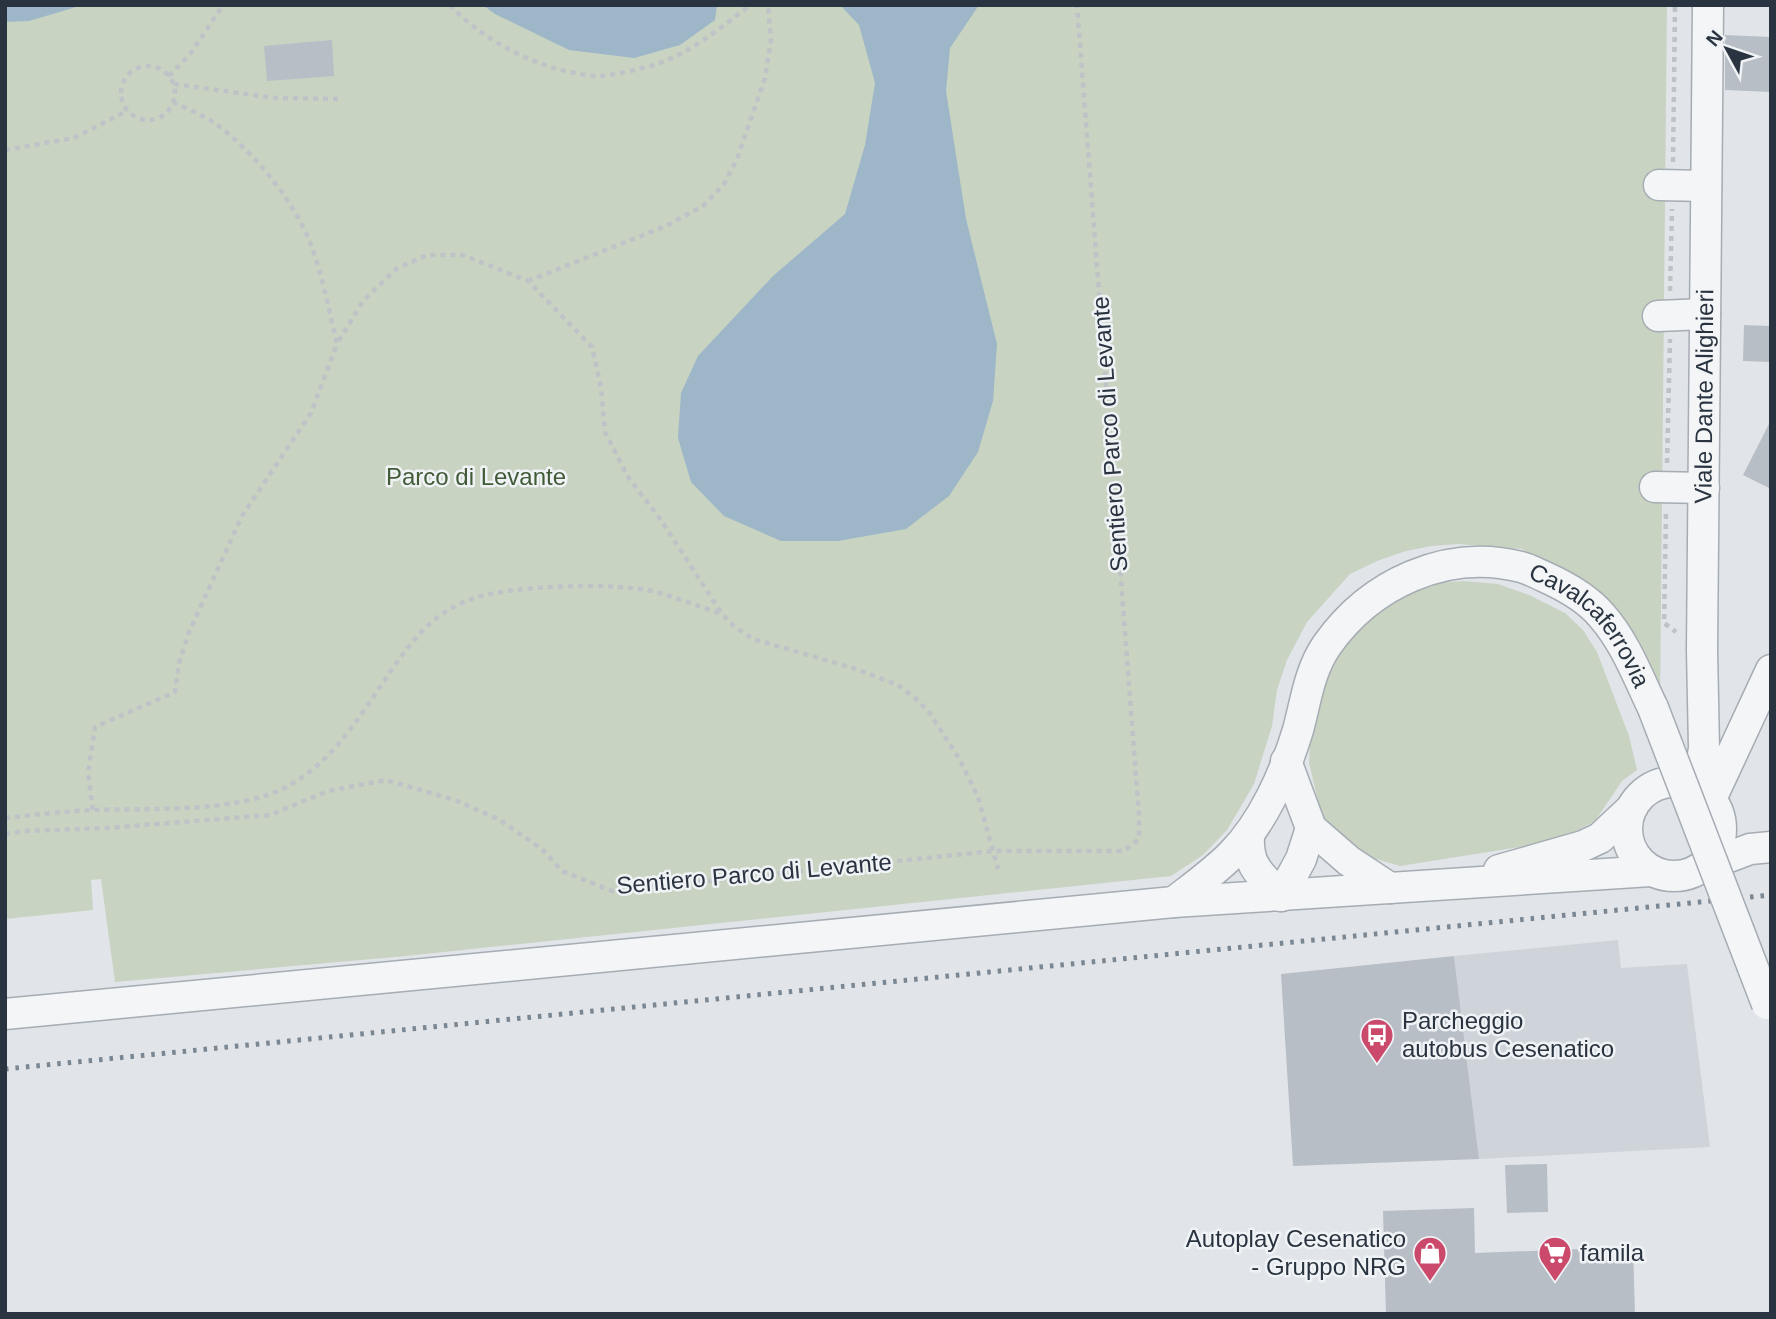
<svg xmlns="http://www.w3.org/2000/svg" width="1776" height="1319" viewBox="0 0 1776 1319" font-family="Helvetica,sans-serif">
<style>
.built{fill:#cfd4db}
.green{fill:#c8d3c2}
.water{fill:#9db6c8}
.building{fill:#b8bec6}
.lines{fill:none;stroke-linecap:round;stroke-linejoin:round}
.minor-casing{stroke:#a6acb3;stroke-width:33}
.path{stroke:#bec3c7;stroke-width:4.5;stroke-dasharray:5 5;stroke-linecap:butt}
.minor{stroke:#f3f5f7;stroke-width:30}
.rail{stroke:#7a8692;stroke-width:5;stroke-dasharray:3.5 7;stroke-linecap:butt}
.minor-bridge-casing{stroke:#a6acb3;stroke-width:33;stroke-linecap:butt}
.minor-bridge{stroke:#f3f5f7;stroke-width:30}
.labels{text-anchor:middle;stroke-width:5;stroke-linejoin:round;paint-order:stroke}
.street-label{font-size:24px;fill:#293440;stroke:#f0f3f6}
.park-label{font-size:24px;fill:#425b37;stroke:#f0f3f6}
.poi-label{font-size:24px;fill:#293440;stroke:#f0f3f6;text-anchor:start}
</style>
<rect width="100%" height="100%" fill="#e1e5e9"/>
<path class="built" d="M1618,940L1621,968L1687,964L1710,1147L1479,1159L1454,956Z"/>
<path class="green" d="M5,5H1667L1660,703L1591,591L1522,549L1458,544L1432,546L1406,551L1377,561L1350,574L1307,622L1287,660L1277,690L1272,726L1254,784L1227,830L1203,855L1171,876L406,956L115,982L101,879L91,880L93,910L5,919Z
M1463,581L1498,584L1529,595L1565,613L1583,630L1597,652L1629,736L1637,770L1622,781L1595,821L1566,836L1533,845L1400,866L1366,856L1327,824L1320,809L1309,763L1311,724L1328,666L1376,607L1429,584Z"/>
<path class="water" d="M5,5H83L29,21L5,22Z
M483,5H717L715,20L680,45L634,58L569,50L495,14Z
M840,5H979L950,48L946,91L966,219L997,344L993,401L978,452L949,496L906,529L838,541H781L724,516L691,482L678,438L681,393L698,356L773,276L845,214L865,145L875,83L859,25Z"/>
<path class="building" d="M1725,35L1771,37V92L1725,90Z
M332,40L334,76L267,81L264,46Z
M1744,325L1771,326V362L1743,361Z
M1771,420V489L1743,475Z
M1454,956L1479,1159L1293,1166L1281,974Z
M1547,1164L1548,1212L1507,1213L1505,1165Z
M1474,1208L1475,1253L1633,1247L1635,1314H1386L1383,1211Z"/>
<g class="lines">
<defs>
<g id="minor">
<path d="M1659,185L1706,186"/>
<path d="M1658,316L1705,314"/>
<path d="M1655,487L1704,488"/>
<path d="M1286,761L1311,828L1349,861L1390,888"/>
<circle cx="1674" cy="829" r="47"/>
<path id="s1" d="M1698,788L1704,748L1702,650L1708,5"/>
<path d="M1711,799L1771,670"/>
<path d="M1249,834C1247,867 1260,874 1281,896"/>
<path d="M1705,866L1750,849L1771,847"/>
<path d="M1499,870L1583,846L1600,838L1632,808"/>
<path d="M1281,896L1301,859L1311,828"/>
<path id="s2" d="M1174,902C1193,887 1214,872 1231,855C1263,823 1285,773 1298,730C1306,701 1309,671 1327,645C1370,584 1446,548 1521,567C1529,569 1538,574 1545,577C1565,586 1588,599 1602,616C1625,642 1638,677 1653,708"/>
<path d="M5,1014L1174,902L1651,871"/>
</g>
</defs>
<use href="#minor" class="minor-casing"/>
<path class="path" d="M450,5C485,43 546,73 597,76C608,77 654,66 665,61C697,48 723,26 750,5
M121 93a27 27 0 1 1 54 0a27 27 0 1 1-54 0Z
M169,76L191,53L223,5
M174,84L275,98L339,99
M173,102C187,109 204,115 216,124C254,152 295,202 311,245C323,276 329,312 337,344L363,301L396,269L427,255H463L528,281L592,347L601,388L605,432L628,477L661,520L722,614L735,627L753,639L853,668L898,685L914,697L929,712L960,760L978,797L998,869
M5,150L74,138L127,111
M1673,162L1675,5
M528,281L666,226L703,206L724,184L737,159L765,78L771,40L768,5
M1670,291L1672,209
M1667,463L1670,339
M1666,514L1664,623L1676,632
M93,810L88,773L95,727L175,692L179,663L189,632L242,516L311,413L337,344
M5,818C35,815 65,811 95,810C149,808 235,813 284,788C346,757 373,688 416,638C430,621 450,606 472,599C508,585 618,582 656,592C678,598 700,607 722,614
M5,834L24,831L107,828L270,815L328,791L386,780L455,800L498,819L542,849L562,871L612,891L993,851H1124L1139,839V815L1077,5"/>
<use href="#minor" class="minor"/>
<path class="rail" d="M5,1069L1771,895"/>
<defs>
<path id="minor-bridge" d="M1653,708L1767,1004"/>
</defs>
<use href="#minor-bridge" class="minor-bridge-casing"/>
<use href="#minor-bridge" class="minor-bridge"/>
</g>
<defs>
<symbol id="bus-pin" viewBox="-11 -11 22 30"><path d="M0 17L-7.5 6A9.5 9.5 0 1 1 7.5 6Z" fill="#cb496a" stroke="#f0f3f6"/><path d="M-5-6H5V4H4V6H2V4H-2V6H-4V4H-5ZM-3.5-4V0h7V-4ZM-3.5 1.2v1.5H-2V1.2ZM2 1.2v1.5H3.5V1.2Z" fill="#fff"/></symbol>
<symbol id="shop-pin" viewBox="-11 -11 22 30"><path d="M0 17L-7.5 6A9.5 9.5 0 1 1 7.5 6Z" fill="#cb496a" stroke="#f0f3f6"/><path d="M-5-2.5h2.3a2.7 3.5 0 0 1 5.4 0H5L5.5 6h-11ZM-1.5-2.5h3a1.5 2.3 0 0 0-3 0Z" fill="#fff"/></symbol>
<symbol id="supermarket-pin" viewBox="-11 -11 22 30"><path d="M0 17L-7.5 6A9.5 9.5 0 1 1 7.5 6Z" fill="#cb496a" stroke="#f0f3f6"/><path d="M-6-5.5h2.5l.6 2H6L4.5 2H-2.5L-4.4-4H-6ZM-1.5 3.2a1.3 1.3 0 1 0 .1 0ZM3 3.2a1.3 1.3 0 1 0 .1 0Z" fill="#fff"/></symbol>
</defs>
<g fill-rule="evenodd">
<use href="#bus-pin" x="1358" y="1016" width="38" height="52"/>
<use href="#shop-pin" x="1411" y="1234" width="38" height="52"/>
<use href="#supermarket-pin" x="1536" y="1234" width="38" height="52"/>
</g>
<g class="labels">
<g class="street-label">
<text dy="8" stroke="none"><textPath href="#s1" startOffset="392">Viale Dante Alighieri</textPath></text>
<text transform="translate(1110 434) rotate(-94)" y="8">Sentiero Parco di Levante</text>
<text dy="8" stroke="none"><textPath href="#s2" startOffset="623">Cavalcaferrovia</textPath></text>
<text transform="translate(754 874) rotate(-5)" y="8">Sentiero Parco di Levante</text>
</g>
<g class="park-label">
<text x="476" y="485">Parco di Levante</text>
</g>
<g class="poi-label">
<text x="1402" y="1029">Parcheggio<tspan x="1402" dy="28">autobus Cesenatico</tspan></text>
<text x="1406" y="1247" text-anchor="end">Autoplay Cesenatico<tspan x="1406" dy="28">- Gruppo NRG</tspan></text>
<text x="1580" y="1261">famila</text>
</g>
</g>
<rect width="1776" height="1319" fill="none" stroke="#293440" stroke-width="14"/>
<g transform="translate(1727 49) rotate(310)" stroke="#f0f3f6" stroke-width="5" paint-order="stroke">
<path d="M0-5L12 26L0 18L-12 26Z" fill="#293440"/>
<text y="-10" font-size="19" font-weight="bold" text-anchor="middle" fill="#293440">N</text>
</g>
</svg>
